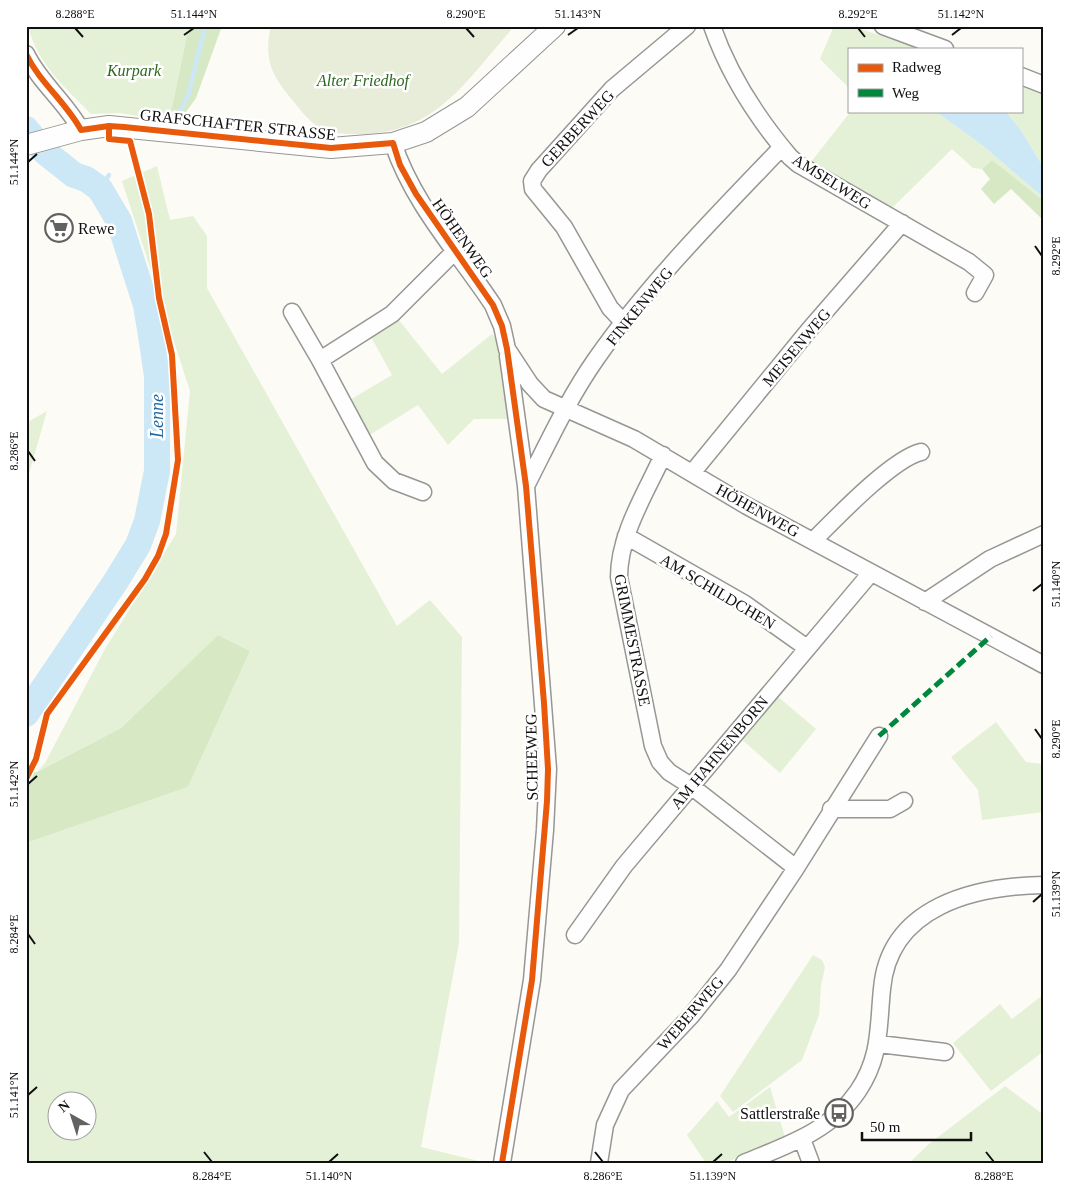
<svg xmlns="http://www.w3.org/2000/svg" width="1070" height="1189" viewBox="0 0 1070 1189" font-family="'Times New Roman',serif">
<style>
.green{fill:#e5f1d6;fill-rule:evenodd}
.forest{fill:#d6e9c4}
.cemetery{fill:#e8edda}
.water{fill:#cce7f5}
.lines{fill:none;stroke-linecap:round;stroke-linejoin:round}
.stream{stroke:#cce7f5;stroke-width:4.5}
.river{stroke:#cce7f5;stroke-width:26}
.minor-casing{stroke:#969694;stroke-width:19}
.tertiary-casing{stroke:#969694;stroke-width:22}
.minor{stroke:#fffefe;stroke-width:16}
.tertiary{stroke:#fffefe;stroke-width:20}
.quiet{stroke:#00873e;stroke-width:5;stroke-dasharray:10 5;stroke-linecap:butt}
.cycleway-casing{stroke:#fff;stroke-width:9}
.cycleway{stroke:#e8590c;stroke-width:6}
.ticks{fill:none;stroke:#101010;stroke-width:2}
.labels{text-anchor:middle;stroke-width:5;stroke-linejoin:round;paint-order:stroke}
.park-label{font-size:16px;font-style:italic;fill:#2e6720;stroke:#fff}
.street-label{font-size:16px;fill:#101010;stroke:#fff}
.poi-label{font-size:16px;fill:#101010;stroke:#fff;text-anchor:start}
.water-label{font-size:18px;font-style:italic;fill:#1a64a1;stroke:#fff}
.neatline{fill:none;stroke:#101010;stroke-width:2}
.ticks-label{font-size:12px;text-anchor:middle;fill:#101010}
</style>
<rect width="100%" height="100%" fill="#fcfbf6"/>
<path class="green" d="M28,26H189L169,121L119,113L91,114C64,86 38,65 28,26Z
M834,26H853L918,49H849V88L820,59Z
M1021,84L1044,92V168L1020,129L1005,111H1021Z
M851,111H935L982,145L1044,198V201L992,160L982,169L973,168L952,149L892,208L811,162Z
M157,166L170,220L193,216L207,236V288L397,626L430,600L462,637L459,943L421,1147L487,1163H26V843L188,787L250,651L218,635L121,728L37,772L45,763L105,649L176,534L190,391L122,181ZM58,1102H88V1132H58Z
M398,319L442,374L492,334L501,345L511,419H474L448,445L418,405L368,436L348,401L392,375L371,337Z
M47,411L26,484V423Z
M776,695L816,729L780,773L740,738Z
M996,722L1026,762L1042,764L1044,766V812L982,820L978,790L951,757Z
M813,955L822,960L825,967L821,986L819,1015L802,1060L733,1112L720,1096Z
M1044,994V1051L991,1091L953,1043L1000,1004L1012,1019Z
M1005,1086L1044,1115V1163H909L930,1143Z
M770,1087L785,1137L725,1163H706L687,1135L717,1101L729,1117Z"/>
<path class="forest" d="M189,26H222L196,98L181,119L169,121Z
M992,160L1044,201V221L1011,189L994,204L981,189L990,179L982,169Z
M218,635L250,651L188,787L26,843V772H37L121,728Z"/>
<path class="cemetery" d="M271,26H507L511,30C466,81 436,133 361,134C323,134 317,131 294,102C272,76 263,60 271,26Z"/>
<path class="water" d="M935,111H1005L1020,129L1044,168V198L982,145Z"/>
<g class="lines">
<path class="stream" d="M177,117L188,96L205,26
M100,189L109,175"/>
<path class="river" d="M26,129L45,152L74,175L86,179L100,189L119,221L146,305L151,335L157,376V471L147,521L138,545L116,581L26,714"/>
<defs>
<path id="minor" d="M712,26C729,75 757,118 790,157L798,164L969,262L985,275L975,293
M883,26L945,49
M26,54C40,83 65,101 81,130
M1021,76L1044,85
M393,143C413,204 458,252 493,305L502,326L507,349L530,384L544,399L634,439L747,506L1044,665
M292,312L320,360L392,314L455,251
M624,323L610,308L564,227L533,189L532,181L539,170L612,89L687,26
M320,360L375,463L394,481L423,492
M663,455C646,493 619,534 619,577L653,746L660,762L669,772L691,786L796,868
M692,473L809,330L902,223
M526,486C548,443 568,399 596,359C650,282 717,215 782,147
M626,536L745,604L807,648
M813,541C836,518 892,459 921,452
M925,602L990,559L1044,534
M831,809H890L904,801
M575,935L624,866L870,574
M879,1044L945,1052
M802,1139L811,1163
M502,1163L532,980L545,830L548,769L526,486L508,356
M599,1163L605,1125L621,1090L691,1016L728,970L796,868L879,736
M744,1163C787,1145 831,1131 858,1091C881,1057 878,1028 882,989C889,906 975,886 1044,885"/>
<path id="tertiary" d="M26,145L81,130L109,126L331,148L393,143L426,132L467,107L555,26"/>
</defs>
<use href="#minor" class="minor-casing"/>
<use href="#tertiary" class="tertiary-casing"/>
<use href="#minor" class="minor"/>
<use href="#tertiary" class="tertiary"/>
<path class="quiet" d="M879,736L991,636"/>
<defs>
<path id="cycleway" d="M26,54C40,83 65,101 81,130L109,126L124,127L331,148L393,143L400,165L416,194L493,305L502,326L507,349L526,486L544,703L548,769L547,801L532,980L502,1163
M26,779L36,759L47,714L145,579L158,556L166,534L178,460L172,355L159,298L149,214L130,141L109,139V126"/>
</defs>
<use href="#cycleway" class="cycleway-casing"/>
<use href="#cycleway" class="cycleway"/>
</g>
<path class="ticks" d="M75,28L83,37M466,28L474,37M858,28L865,37M184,35L194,28M568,35L578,28M952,35L961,28M28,162L37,154M1035,246L1042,256M28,451L35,461M1033,591L1042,584M1035,729L1042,739M28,784L37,776M1033,902L1042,894M28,934L35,944M28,1095L37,1087M204,1152L212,1162M595,1152L603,1162M986,1152L994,1162M329,1162L338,1154M713,1162L722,1154"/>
<defs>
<symbol id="supermarket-ring" viewBox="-11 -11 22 22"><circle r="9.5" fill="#fff" stroke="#636260" stroke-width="1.5"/><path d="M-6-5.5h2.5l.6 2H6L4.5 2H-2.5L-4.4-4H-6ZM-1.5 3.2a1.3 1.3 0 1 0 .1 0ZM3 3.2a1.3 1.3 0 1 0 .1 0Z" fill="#636260"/></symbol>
<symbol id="bus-ring" viewBox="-11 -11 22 22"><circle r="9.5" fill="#fff" stroke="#636260" stroke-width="1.5"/><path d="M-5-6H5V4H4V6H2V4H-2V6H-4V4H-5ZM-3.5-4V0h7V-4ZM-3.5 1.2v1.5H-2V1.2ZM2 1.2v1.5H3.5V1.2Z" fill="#636260"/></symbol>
</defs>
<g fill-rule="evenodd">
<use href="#supermarket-ring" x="43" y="212" width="32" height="32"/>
<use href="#bus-ring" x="823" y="1097" width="32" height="32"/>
</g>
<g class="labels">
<g class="park-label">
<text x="134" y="76">Kurpark</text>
<text x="363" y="86">Alter Friedhof</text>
</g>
<g class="street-label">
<text transform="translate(238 124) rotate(6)" y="6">GRAFSCHAFTER STRASSE</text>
<text transform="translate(577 128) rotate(-47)" y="6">GERBERWEG</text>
<text transform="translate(832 181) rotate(32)" y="6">AMSELWEG</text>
<text transform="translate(463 238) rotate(55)" y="6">HÖHENWEG</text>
<text transform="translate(639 306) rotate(-51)" y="6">FINKENWEG</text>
<text transform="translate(796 347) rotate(-50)" y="6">MEISENWEG</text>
<text transform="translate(758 510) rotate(29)" y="6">HÖHENWEG</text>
<text transform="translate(718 591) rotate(31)" y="6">AM SCHILDCHEN</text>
<text transform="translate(633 640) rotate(79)" y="6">GRIMMESTRASSE</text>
<text transform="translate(719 752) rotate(-50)" y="6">AM HAHNENBORN</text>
<text transform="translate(531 757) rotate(-91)" y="6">SCHEEWEG</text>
<text transform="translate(690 1013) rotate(-49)" y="6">WEBERWEG</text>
</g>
<g class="poi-label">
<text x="78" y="234">Rewe</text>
<text x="820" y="1119" text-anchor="end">Sattlerstraße</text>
</g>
<g class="water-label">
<text transform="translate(157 416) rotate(-90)" y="6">Lenne</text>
</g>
</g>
<rect width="1070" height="1189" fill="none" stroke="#ffffff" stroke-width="55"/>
<rect x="848" y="48" width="175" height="65" fill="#ffffff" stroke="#9f9f9f"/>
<rect x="858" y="64" width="25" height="8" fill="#e8590c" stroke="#9f9f9f"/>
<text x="892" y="72" font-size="15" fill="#101010">Radweg</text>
<rect x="858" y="89" width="25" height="8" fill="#00873e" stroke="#9f9f9f"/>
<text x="892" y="98" font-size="15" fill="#101010">Weg</text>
<g transform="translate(72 1116) rotate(321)"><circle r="24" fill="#ffffff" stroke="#9f9f9f"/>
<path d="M0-4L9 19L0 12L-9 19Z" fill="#636260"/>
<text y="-8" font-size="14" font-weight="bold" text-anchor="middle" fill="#101010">N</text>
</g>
<path d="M862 1132v8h109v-8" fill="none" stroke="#101010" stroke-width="2.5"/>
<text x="870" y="1132" font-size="15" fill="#101010" stroke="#ffffff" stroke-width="4" paint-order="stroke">50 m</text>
<rect x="28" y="28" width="1014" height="1134" class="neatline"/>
<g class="ticks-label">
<text x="75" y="18">8.288°E</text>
<text x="194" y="18">51.144°N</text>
<text x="466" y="18">8.290°E</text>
<text x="578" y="18">51.143°N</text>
<text x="858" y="18">8.292°E</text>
<text x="961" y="18">51.142°N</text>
<text transform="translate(14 162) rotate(-90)" y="4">51.144°N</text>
<text transform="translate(1056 256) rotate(-90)" y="4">8.292°E</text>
<text transform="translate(14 451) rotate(-90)" y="4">8.286°E</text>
<text transform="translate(1056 584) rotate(-90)" y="4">51.140°N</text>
<text transform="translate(1056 739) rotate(-90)" y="4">8.290°E</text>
<text transform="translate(14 784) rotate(-90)" y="4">51.142°N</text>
<text transform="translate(1056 894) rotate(-90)" y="4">51.139°N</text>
<text transform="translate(14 934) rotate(-90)" y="4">8.284°E</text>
<text transform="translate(14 1095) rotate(-90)" y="4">51.141°N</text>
<text x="212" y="1180">8.284°E</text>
<text x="329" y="1180">51.140°N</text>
<text x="603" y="1180">8.286°E</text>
<text x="713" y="1180">51.139°N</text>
<text x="994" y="1180">8.288°E</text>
</g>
</svg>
